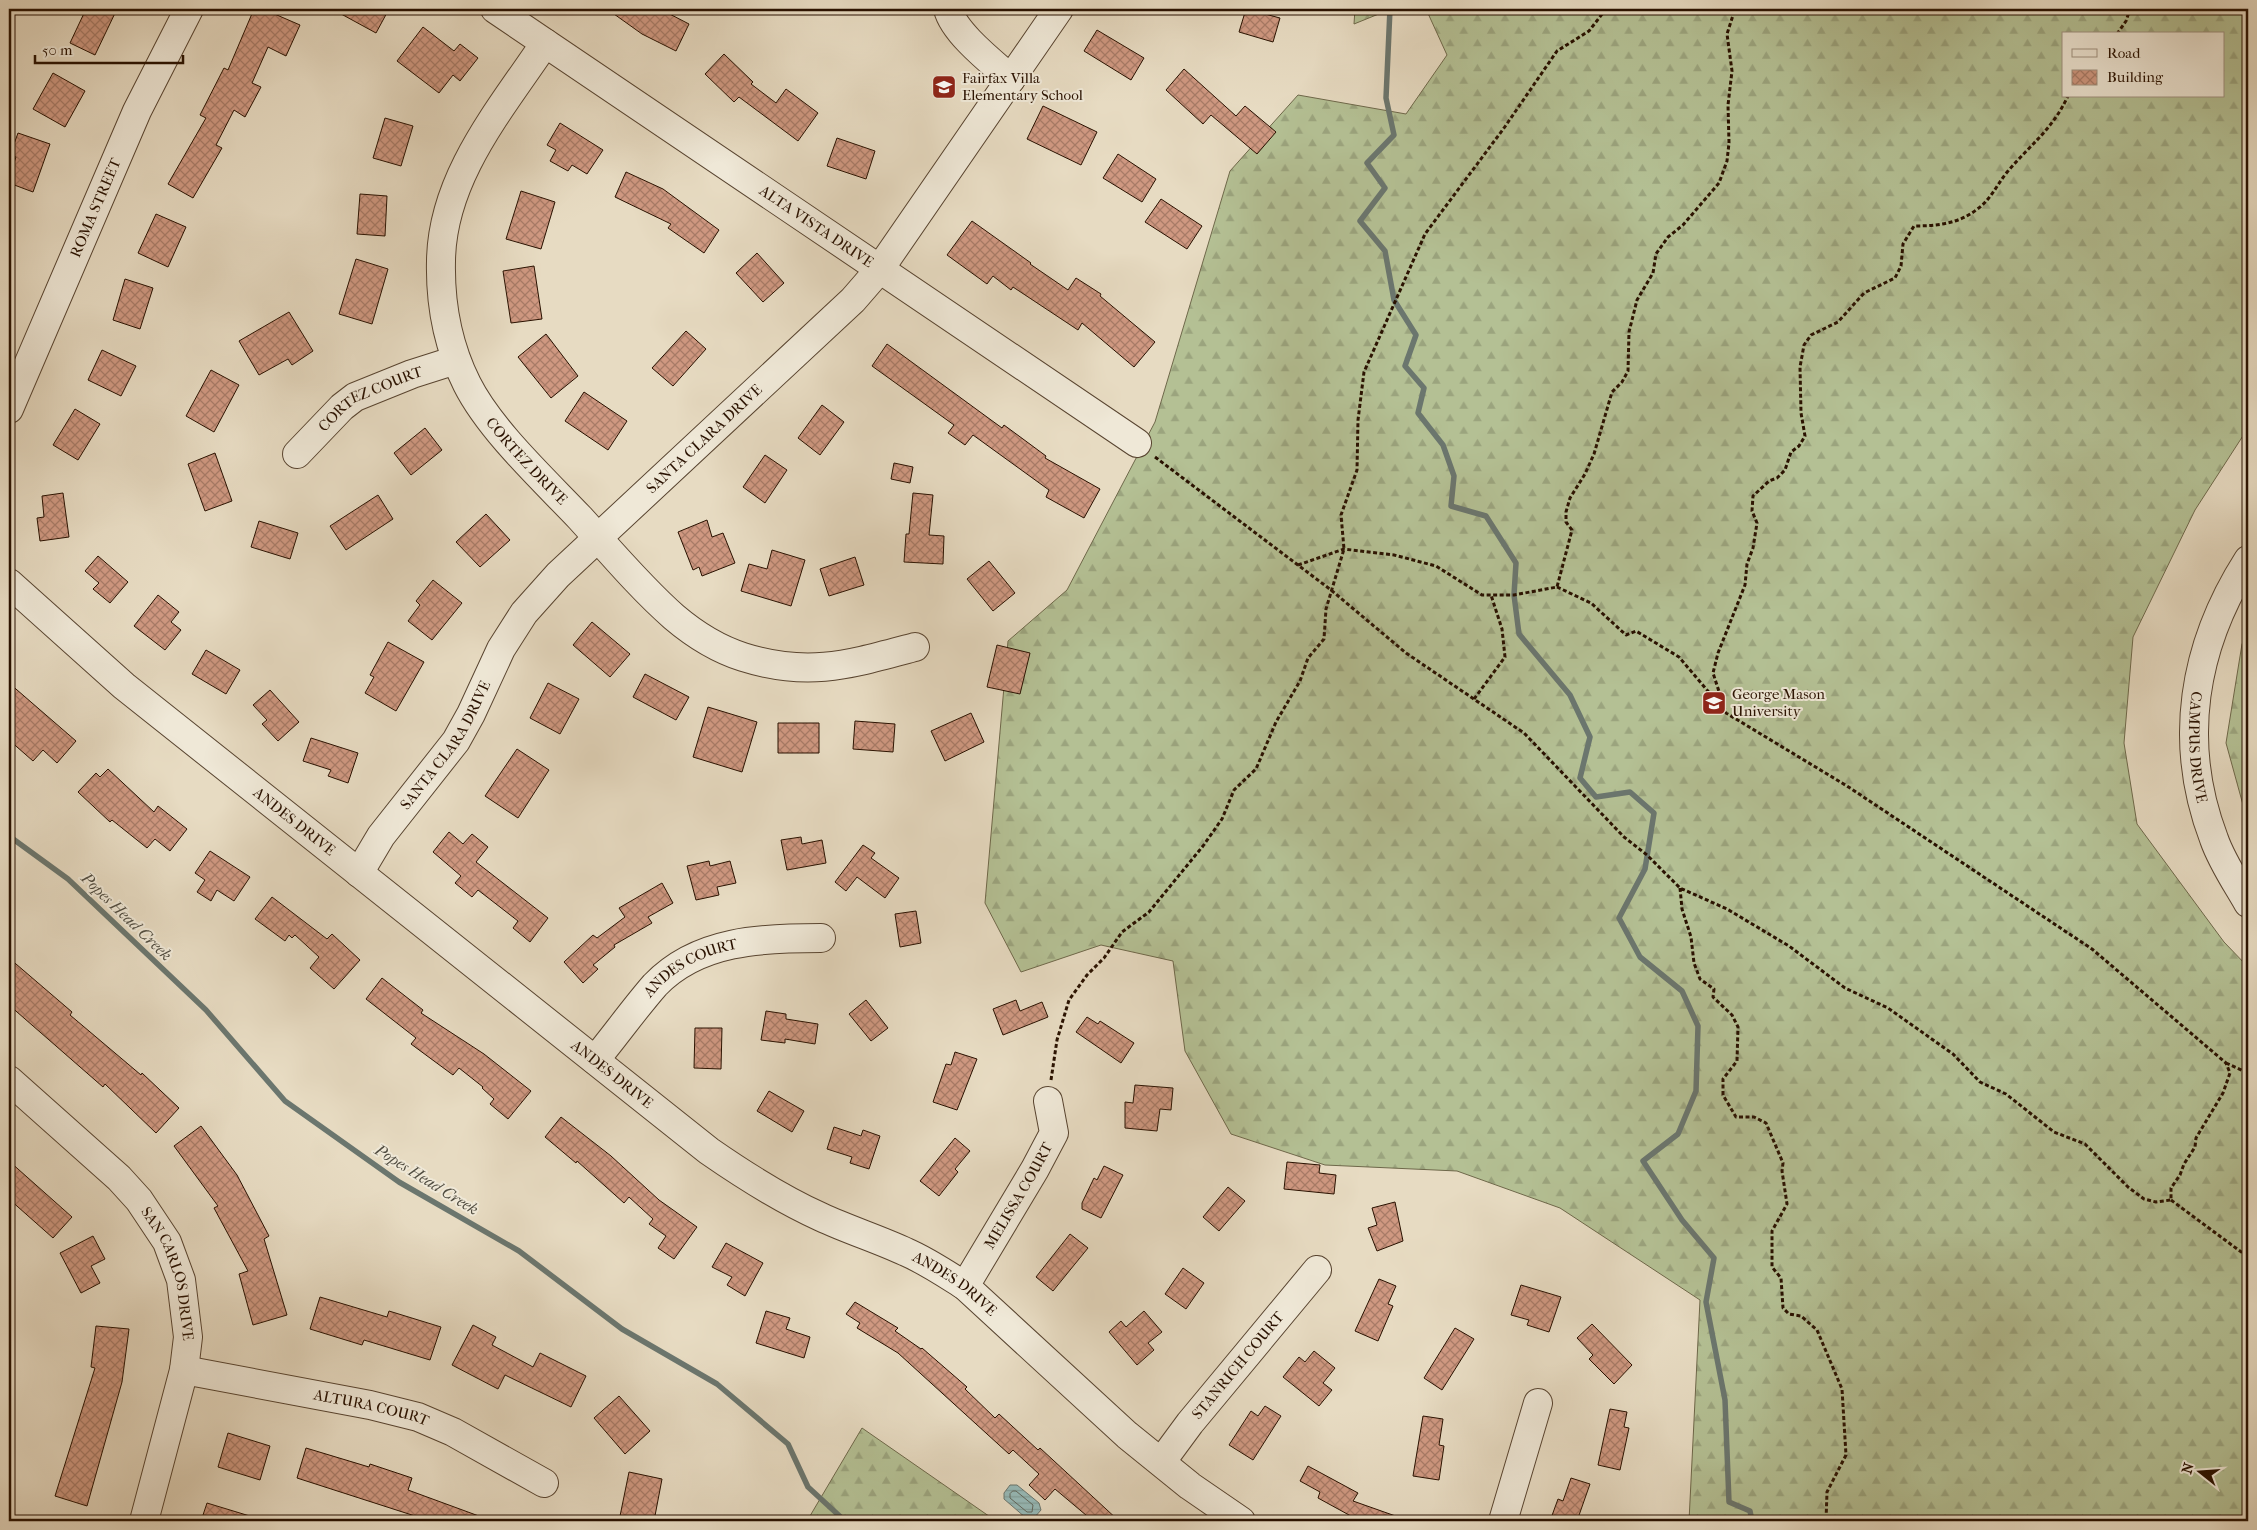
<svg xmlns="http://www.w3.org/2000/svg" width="2257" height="1530" viewBox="0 0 2257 1530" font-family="'IM FELL French Canon',serif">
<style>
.forest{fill:url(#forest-firs);stroke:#6e684a;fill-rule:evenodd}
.water{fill:url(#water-rules);stroke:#6b766e}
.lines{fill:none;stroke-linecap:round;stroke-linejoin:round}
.shore{stroke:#60665c;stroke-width:1}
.stream{stroke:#6b766e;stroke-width:5.5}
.building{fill:url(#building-cross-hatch);stroke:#291100}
.minor-casing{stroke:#584430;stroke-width:30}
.path{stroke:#291100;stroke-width:3;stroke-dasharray:4 2.5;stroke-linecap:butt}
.minor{stroke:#efe8d7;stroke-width:28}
.labels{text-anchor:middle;stroke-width:4;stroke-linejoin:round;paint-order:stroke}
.poi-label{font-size:15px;fill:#291100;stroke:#efe8d7;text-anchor:start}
.street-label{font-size:15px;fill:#291100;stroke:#efe8d7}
.water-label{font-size:16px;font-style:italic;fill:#504c40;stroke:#efe8d7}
</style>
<defs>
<pattern id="forest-firs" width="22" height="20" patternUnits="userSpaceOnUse" patternTransform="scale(1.25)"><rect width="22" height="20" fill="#b4c094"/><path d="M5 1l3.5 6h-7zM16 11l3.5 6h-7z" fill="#9ba47e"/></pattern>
<pattern id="water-rules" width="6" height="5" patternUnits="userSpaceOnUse" patternTransform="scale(1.25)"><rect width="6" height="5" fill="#97bab8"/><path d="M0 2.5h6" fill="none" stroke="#829f9c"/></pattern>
<pattern id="building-cross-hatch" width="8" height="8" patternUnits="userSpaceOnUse" patternTransform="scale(1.25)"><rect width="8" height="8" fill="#cf9881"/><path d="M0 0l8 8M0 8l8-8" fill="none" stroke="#a87b67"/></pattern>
</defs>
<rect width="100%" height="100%" fill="#e7dbc2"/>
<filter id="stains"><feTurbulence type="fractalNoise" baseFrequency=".004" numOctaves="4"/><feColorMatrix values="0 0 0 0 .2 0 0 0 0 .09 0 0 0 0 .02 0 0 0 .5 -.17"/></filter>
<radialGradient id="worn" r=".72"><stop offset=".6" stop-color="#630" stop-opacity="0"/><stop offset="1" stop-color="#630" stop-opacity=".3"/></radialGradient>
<path class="forest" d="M1355,9H1391L1354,24Z
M1426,9H2248V428L2195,510L2133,637L2124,743L2137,824L2224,942L2248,967V1521H1689L1700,1300L1560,1208L1457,1171L1325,1165L1231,1134L1185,1051L1173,961L1101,945L1021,972L985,903L1008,641L1067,590L1155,422L1230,171L1298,95L1406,114L1447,55ZM2063,34H2223V96H2063Z
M2248,634V823L2226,743L2242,644Z
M862,1428L996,1521H807Z"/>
<path class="water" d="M1010,1485H1017L1039,1503L1041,1510L1034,1518H1026L1004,1499V1493Z"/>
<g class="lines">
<path class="shore" d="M1013,1491H1016L1033,1505L1032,1512H1027L1010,1498V1494Z"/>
<path class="stream" d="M1390,9L1386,98L1394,135L1367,163L1385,188L1360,221L1385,251L1394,300L1416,335L1405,366L1424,388L1418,413L1443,445L1454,476L1451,506L1486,516L1516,563L1514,595L1519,634L1570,695L1590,737L1580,778L1596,797L1630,792L1654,813L1645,869L1619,918L1640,957L1682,991L1698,1026L1696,1091L1678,1134L1643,1161L1682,1220L1714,1258L1706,1302L1725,1400L1729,1502L1750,1511L1752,1521
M9,836L68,879L206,1010L285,1101L399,1182L519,1251L622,1329L717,1384L788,1444L808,1487L845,1521"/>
</g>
<path class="building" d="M86,9H117L95,55L70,43Z
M254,9H263L300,25L286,56L268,47L252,83L261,87L245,117L234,110L216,145L222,148L193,198L168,184L206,118L200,115L224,68L228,70Z
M332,9H389L376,33Z
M607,9H660L689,24L676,51L642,34Z
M1246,9L1280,18L1273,42L1239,32Z
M423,27L454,51L460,44L478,58L460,81L453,75L439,93L397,61Z
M1097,30L1144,58L1131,80L1084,51Z
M724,54L753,82L751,84L776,103L786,89L818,113L798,141L739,97L734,102L705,74Z
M1184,69L1236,116L1245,106L1276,132L1257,154L1211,115L1203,124L1166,90Z
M53,73L85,91L65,127L33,109Z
M1043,106L1097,132L1081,165L1027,139Z
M385,118L413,126L401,166L373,158Z
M560,123L603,150L587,174L572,165L568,171L550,161L556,150L547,145Z
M18,133L50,144L33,192L9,183V177L16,157L10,155Z
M837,138L875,151L866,179L827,166Z
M1118,154L1156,179L1142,202L1103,178Z
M626,172L663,189L719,230L704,253L668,228L671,224L615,197Z
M521,191L555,202L541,249L506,239Z
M360,194L387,196L385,236L357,234Z
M1161,199L1202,226L1187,249L1145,222Z
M156,214L186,227L168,267L138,253Z
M972,221L1031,263L1030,264L1068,290L1076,278L1101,294L1100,296L1155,342L1134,367L1082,323L1078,330L1013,287L1011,290L993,276L987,284L947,255Z
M757,253L784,283L763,302L736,273Z
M356,259L388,269L372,324L339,314Z
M534,266L542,319L511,323L503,271Z
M125,279L153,288L140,329L113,320Z
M289,312L313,351L292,365L288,359L259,375L239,341Z
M686,331L706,349L673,386L652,368Z
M546,334L578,376L551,398L518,357Z
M887,344L1002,428L1004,425L1046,456L1045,458L1100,489L1084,518L1046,497L1049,490L973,435L965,445L948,433L954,425L872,366Z
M102,350L136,366L121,396L88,380Z
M211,370L239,385L214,432L186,416Z
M584,392L627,421L608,450L565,421Z
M822,405L844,422L820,455L798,438Z
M75,409L100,424L78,460L53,445Z
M425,428L442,450L411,475L394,453Z
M215,453L232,501L205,511L188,464Z
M765,455L787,470L765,503L743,487Z
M894,463L913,467L910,483L891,479Z
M63,493L69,537L40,541L37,518L44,517L42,496Z
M913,493L933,495L929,535L944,536L943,564L904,562L906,534H909Z
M378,495L393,519L346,550L330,526Z
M486,514L510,540L480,567L456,542Z
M707,520L712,537L723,533L735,563L702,576L699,567L693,570L678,532Z
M259,521L298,533L290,559L251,547Z
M772,550L805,560L791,606L741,591L749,564L767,569Z
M98,556L128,582L110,603L93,589L99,583L85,571Z
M855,557L864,585L829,596L820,569Z
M989,561L1015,593L993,611L967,579Z
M433,580L462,603L432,640L408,621L420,605L416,601Z
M158,595L179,612L171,622L181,630L165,650L134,626Z
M592,622L630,654L610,677L573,645Z
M388,642L424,662L396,711L365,693L374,677L370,675Z
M997,645L1030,653L1020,694L987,687Z
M206,650L240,670L226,694L192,674Z
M645,674L689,697L676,720L633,697Z
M9,683L76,741L57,763L43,750L33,761L9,740Z
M548,683L579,699L560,734L530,718Z
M270,690L299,722L278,741L262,724L267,720L253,705Z
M708,707L757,722L742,772L693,757Z
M971,713L984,742L945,761L931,731Z
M855,721L895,724L893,752L853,749Z
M778,723H819V753H778Z
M311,738L358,753L348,783L328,776L331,770L303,761Z
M517,749L549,770L518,818L485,796Z
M108,769L154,812L158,806L187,829L170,851L155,839L147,848L112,820L110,822L78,792L96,773L100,777Z
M449,832L463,844L472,834L488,847L476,862L548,918L530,942L513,928L518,921L478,890L472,897L455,883L461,876L433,852Z
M801,837L802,844L822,840L826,863L787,870L781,840Z
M863,845L875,853L871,858L899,878L885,898L857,877L846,891L835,882Z
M210,851L250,877L234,901L217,890L211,901L197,892L205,880L195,873Z
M709,861L710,866L730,861L736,883L717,887L719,895L696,900L687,866Z
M662,883L673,903L648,917L652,923L614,945L615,947L593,965L598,969L583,983L564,962L593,935L597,938L625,917L619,908Z
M272,897L327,939L332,934L360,960L334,989L310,968L319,957L295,935L292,938L289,935L285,941L255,919Z
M916,911L921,943L900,947L895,914Z
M9,958L72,1012L70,1015L141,1075L142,1073L179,1108L156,1133L105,1084L103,1087L9,1005Z
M382,978L423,1010L421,1013L484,1054L531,1091L508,1119L490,1104L494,1099L482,1088L483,1087L459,1068L453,1075L411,1044L416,1038L366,999Z
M866,1000L888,1028L871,1041L849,1014Z
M1016,1000L1020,1011L1042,1002L1048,1017L1003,1035L993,1009Z
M766,1011L786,1014V1019L818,1024L815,1044L785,1039V1043L761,1040Z
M1087,1017L1098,1024L1100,1021L1134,1043L1121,1063L1076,1032Z
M695,1028H722L721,1069L694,1068Z
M955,1052L977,1059L957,1110L933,1102L946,1064L951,1065Z
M1135,1085L1173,1088L1171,1110L1160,1109L1157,1131L1125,1128V1102L1133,1103Z
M769,1091L804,1111L792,1132L757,1111Z
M561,1117L611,1156L659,1200L697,1227L674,1259L658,1248L666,1236L649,1224L653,1219L629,1197L624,1203L577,1161L576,1163L545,1137Z
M201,1126L237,1175L269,1236L264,1239L287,1315L253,1325L239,1274L248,1271L214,1208L218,1206L174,1146Z
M834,1127L861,1136L863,1130L880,1136L869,1169L850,1163L852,1157L827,1149Z
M955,1138L970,1151L955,1169L958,1172L939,1196L920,1181Z
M9,1161L72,1217L53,1238L9,1199Z
M1287,1162L1320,1165L1319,1173L1336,1175L1334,1194L1284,1189Z
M1104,1166L1123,1175L1101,1218L1082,1209V1203L1094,1178L1097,1180Z
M1228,1187L1245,1201L1219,1231L1203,1217Z
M1395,1202L1403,1241L1377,1251L1368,1228L1377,1225L1372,1208Z
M1070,1234L1088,1248L1053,1291L1036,1277Z
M93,1236L105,1259L91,1266L100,1283L81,1293L60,1253Z
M726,1243L763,1263L745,1296L727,1285L732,1277L712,1267Z
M1183,1268L1204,1283L1186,1309L1165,1294Z
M1379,1279L1396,1286L1388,1304L1393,1306L1378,1341L1355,1331Z
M1521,1285L1561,1297L1549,1332L1527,1325L1529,1320L1511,1315Z
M320,1297L387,1317L389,1311L441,1327L430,1360L364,1340L362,1345L310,1329Z
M855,1302L898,1328L895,1331L921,1349L922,1348L967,1387L965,1389L995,1418L999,1414L1038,1450L1040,1448L1119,1521H1093L1055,1489L1045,1500L1029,1485L1039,1474L1013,1450L1009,1454L898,1353L857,1328L860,1323L846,1314Z
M766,1311L790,1318L786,1329L810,1337L804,1358L756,1343Z
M1144,1311L1162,1332L1148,1343L1154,1350L1137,1365L1109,1332L1121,1321L1126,1327Z
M1592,1324L1632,1365L1614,1384L1589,1359L1593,1355L1577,1338Z
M473,1325L496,1337L492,1345L533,1367L540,1353L586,1376L571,1407L505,1375L498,1389L452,1365Z
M96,1326L129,1329L122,1382L87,1506L55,1496L95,1368L91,1367Z
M1455,1328L1474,1339L1442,1390L1424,1378Z
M1314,1351L1335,1368L1323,1383L1332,1390L1319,1406L1283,1377L1299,1357L1305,1362Z
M619,1396L650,1431L625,1454L594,1418Z
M1265,1406L1281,1416L1253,1460L1229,1445L1251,1411L1258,1416Z
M1610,1409L1627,1412L1624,1427L1629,1428L1620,1470L1598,1465Z
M1423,1416L1443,1419L1439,1445L1444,1446L1439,1480L1413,1476Z
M228,1433L270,1446L260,1480L218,1467Z
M306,1448L369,1467L370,1464L412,1478L408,1490L487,1519V1521H413L415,1516L297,1478Z
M1308,1466L1358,1493L1353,1501L1404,1519V1521H1360L1318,1498L1320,1492L1300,1481Z
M629,1472L662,1479L654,1521H619Z
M1571,1478L1590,1484L1577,1521H1550L1558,1499L1563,1501Z
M207,1503L253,1517V1521H201Z"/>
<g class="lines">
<defs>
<g id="minor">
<path id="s1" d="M495,9L1137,443"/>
<path d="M948,9C954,33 993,63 1011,79"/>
<path id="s2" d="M545,43C501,109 442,177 441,261C440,304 448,346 467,384C490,430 544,480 580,518C610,551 640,587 674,617C694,634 718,649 743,657C809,678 851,664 915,647"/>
<path id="s3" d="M9,409L137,111L189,9"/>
<path id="s4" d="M297,454L342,407L355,397L412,374L456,360"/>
<path id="s5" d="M2248,560C2193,646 2177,742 2214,839C2222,862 2236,882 2248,903"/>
<path id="s6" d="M9,583L124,686L709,1151C745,1176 781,1199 821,1217C849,1230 878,1239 906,1252C927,1261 946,1274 965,1286L1127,1435L1190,1486L1241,1521"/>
<path id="s7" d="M359,873L381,836L456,741L471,714L501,649L524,613L558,575L853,300L879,270L1059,9"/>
<path id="s8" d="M595,1060C615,1036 634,1009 655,985C698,940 762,938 821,938"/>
<path id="s9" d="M9,1080L119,1178L139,1200L167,1242L181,1280L188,1337L184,1370L144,1521"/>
<path id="s10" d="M965,1286L1035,1169L1054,1133L1048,1101"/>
<path id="s11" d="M184,1370L370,1405L418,1417L453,1432L544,1483"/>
<path id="s12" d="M1162,1461L1190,1423L1317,1270"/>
<path d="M1503,1521L1538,1403"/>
</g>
</defs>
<use href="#minor" class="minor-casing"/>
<path class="path" d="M2117,34L2126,21L2130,9
M1155,457L1331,590L1406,653L1524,733L1624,837L1647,855L1680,888L1727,909L1789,946L1845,988L1888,1008L1953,1054L1980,1082L2006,1094L2054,1132L2085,1144L2128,1187L2144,1199L2156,1202L2171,1200V1188L2180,1175L2184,1164L2195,1147L2196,1138L2223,1093L2230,1073L2226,1063L2092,949L1847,786L1726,713L1713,673L1718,653L1745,585L1747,564L1753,548L1757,523L1752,511L1753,496L1769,481L1777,478L1785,470L1791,452L1799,446L1805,436L1801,413L1800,367L1804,345L1811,335L1838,322L1864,293L1895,278L1901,266L1903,244L1914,226C1936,226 1958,224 1976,210C1991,200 1997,184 2008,171C2031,144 2052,130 2068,96
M1298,565L1344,549L1394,555L1436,566L1482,595H1514L1557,587L1572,530L1566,522V512L1570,498L1585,474L1594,454L1612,392L1622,382L1628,371L1629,332L1637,300L1653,273L1656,254L1668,237L1683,225L1719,183L1727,161L1729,143L1728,105L1732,71L1727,34L1735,9
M1557,587L1591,603L1626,635L1636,631L1679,657L1724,710
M1474,699L1505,657L1502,629L1491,595
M1680,888L1682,909L1691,937L1694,963L1700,979L1714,989L1713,997L1732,1015L1738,1027L1737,1061L1723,1079V1095L1736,1117H1754L1766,1123L1783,1163L1782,1171L1787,1204L1772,1231V1267L1781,1278L1783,1308L1789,1314L1801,1316L1817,1330L1842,1389L1846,1455L1827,1492L1826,1521
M2226,1063L2248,1073
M1051,1080L1057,1040L1069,1000L1087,975L1104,958L1122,932L1149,912L1203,846L1222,819L1234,790L1256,769L1276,722L1300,681L1308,658L1324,639L1326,609L1344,549L1341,515L1357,470L1358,420L1364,372L1425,234L1504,128L1557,51L1589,31L1606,9
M2171,1200L2248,1257"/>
<use href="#minor" class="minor"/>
</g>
<defs>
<symbol id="school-square" viewBox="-11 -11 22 22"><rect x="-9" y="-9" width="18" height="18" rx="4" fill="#8f2418" stroke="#efe8d7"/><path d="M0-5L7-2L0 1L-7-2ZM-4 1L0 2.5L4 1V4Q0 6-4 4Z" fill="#fff"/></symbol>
<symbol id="university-square" viewBox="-11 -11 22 22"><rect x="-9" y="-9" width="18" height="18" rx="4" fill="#8f2418" stroke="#efe8d7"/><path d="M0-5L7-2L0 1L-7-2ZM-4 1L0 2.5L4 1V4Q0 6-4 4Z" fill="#fff"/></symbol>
</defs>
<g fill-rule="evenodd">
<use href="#school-square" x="930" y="73" width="28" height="28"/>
<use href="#university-square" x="1700" y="689" width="28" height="28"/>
</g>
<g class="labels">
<g class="poi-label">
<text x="962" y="83">Fairfax Villa<tspan x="962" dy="17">Elementary School</tspan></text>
<text x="1732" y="699">George Mason<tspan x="1732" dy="17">University</tspan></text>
</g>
<g class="street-label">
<text dy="5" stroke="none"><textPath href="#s3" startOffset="219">ROMA STREET</textPath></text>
<text dy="5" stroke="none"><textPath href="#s1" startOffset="388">ALTA VISTA DRIVE</textPath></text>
<text dy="5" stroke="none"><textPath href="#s4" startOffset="94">CORTEZ COURT</textPath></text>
<text dy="5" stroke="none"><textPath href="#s7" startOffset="560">SANTA CLARA DRIVE</textPath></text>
<text dy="5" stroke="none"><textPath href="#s2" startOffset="470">CORTEZ DRIVE</textPath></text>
<text dy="5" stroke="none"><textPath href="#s7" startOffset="155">SANTA CLARA DRIVE</textPath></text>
<text dy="5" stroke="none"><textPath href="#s5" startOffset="198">CAMPUS DRIVE</textPath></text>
<text dy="5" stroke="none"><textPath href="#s6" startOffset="372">ANDES DRIVE</textPath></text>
<text dy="5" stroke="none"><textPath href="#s8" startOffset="136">ANDES COURT</textPath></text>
<text dy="5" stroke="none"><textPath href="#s6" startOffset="778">ANDES DRIVE</textPath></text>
<text dy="5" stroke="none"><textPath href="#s10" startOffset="105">MELISSA COURT</textPath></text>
<text dy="5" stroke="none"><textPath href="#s9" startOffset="258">SAN CARLOS DRIVE</textPath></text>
<text dy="5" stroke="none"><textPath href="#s6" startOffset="1182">ANDES DRIVE</textPath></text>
<text dy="5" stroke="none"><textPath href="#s12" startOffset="122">STANRICH COURT</textPath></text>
<text dy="5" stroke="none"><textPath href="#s11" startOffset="191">ALTURA COURT</textPath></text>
</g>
<g class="water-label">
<text transform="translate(127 916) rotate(44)" y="6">Popes Head Creek</text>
<text transform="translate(427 1179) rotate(32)" y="6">Popes Head Creek</text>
</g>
</g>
<rect width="2257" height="1530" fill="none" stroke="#e7dbc2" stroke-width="30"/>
<rect x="10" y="10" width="2237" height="1510" fill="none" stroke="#291100" stroke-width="2.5"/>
<rect x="15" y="15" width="2227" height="1500" fill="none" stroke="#291100"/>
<rect x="2062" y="32" width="162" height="65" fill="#efe8d7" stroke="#a09281"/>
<rect x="2072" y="49" width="25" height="8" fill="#efe8d7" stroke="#a09281"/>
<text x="2107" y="58" font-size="15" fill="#291100">Road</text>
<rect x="2072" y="70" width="25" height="15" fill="url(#building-cross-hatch)" stroke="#a09281"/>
<text x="2107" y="82" font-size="15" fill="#291100">Building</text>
<g transform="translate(2200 1472) rotate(287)" stroke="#efe8d7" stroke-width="4" paint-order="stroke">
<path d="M0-4L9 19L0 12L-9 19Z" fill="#291100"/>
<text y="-8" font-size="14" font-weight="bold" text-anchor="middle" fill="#291100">N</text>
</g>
<path d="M35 55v8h148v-8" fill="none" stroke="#291100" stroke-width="2.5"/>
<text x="42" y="55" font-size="15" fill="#291100" stroke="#efe8d7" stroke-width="4" paint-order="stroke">50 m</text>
<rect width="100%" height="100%" filter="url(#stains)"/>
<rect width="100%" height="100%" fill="url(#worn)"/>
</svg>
